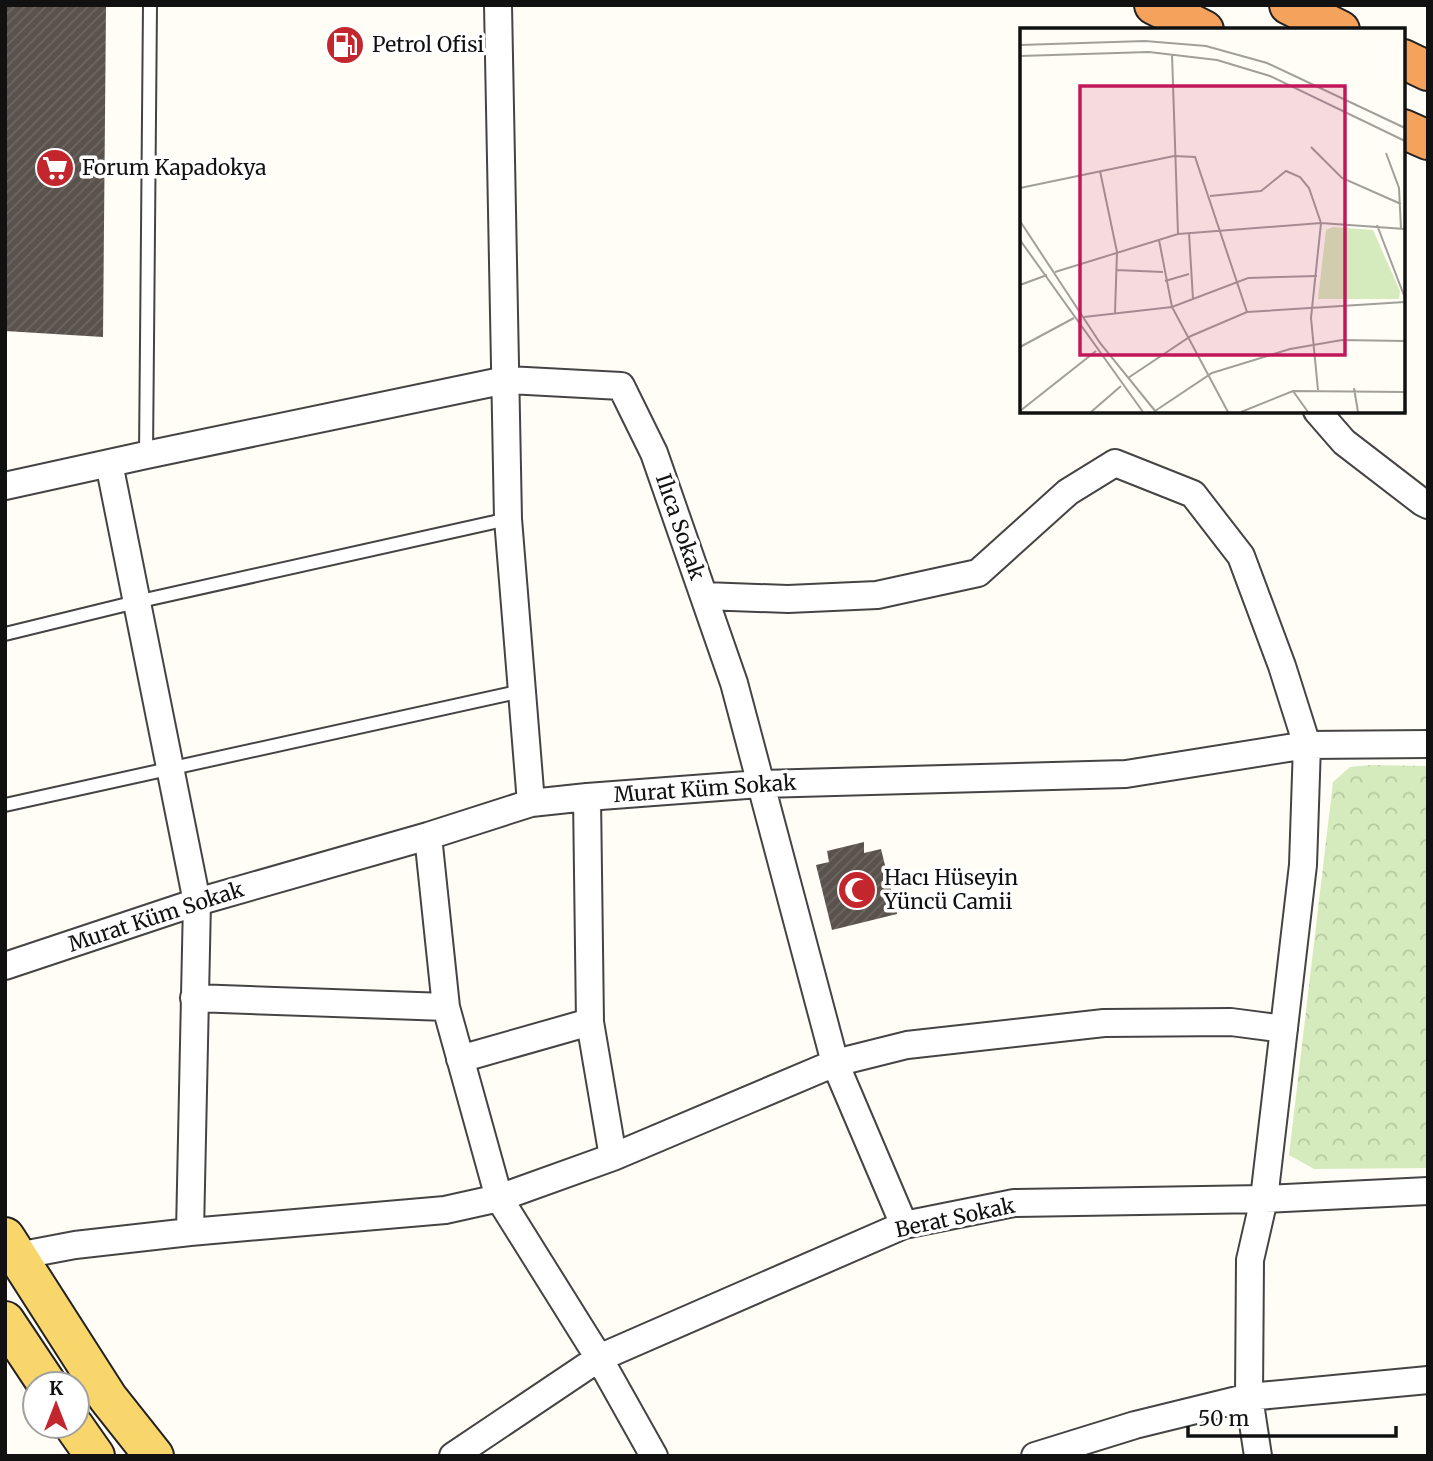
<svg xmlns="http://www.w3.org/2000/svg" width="1433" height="1461" viewBox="0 0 1433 1461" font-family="Merriweather,serif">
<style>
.park{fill:url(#park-crowns)}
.building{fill:url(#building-hatch)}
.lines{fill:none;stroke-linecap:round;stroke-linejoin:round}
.lane-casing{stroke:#444;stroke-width:16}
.street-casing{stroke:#444;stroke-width:30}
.primary-casing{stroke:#222;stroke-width:42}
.highway-casing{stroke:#222;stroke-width:42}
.lane{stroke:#fff;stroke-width:12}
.street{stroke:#fff;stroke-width:26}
.primary{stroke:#f9d66b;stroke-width:38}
.highway{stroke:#f5a25d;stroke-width:38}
.labels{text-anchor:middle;stroke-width:7;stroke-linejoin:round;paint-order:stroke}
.poi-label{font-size:21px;fill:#111;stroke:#fff;text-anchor:start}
.street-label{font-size:21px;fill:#111;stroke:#fff}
.inset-road{fill:none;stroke:#a09f9a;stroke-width:2}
.view{fill:#c2185b;fill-opacity:0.15;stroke:#c2185b;stroke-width:3.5}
.inset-edge{fill:none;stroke:#111;stroke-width:3.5}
</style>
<defs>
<pattern id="park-crowns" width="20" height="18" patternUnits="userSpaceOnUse" patternTransform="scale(1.75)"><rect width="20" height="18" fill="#d5ebbd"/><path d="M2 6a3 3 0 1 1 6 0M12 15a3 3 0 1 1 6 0" fill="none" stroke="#b6c8a1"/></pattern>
<pattern id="building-hatch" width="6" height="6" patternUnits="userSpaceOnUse" patternTransform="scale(1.75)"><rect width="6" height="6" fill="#5a524d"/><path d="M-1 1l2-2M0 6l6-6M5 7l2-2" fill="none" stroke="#6d6662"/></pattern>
</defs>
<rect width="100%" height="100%" fill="#fffdf5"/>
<path class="park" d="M1370,765L1428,766V1168L1314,1169L1289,1155L1333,782L1350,767Z"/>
<path class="building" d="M5,5H106L103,337L5,331Z
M864,842V853L881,849L897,914L832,930L816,865L829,862L827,851Z"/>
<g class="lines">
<defs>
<path id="lane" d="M146,455L150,5
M5,634L136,602L508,519
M5,805L522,691"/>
<path id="street" d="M498,5L508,519L531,803
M1317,411L1344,442L1422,502L1428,505
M109,463L197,902L190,1232
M5,486L146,455L506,380L621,386L654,453L734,683L835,1063L904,1225
M704,596L788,599L877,595L978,573L1068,492L1115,463L1193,494L1241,556L1282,666L1307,745L1303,865L1264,1199L1250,1260L1249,1397L1258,1456
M587,797L590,1022L613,1157
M428,836L446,1007L499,1198L599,1358L654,1456
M5,966L197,902L428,836L531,803L587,797L760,784L1126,774L1307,745L1428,744
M194,998L446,1007
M460,1059L590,1022
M17,1256L75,1245L190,1232L445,1210L499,1198L613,1157L835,1063L907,1045L1104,1023L1231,1022L1284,1029
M453,1456L599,1358L904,1225L1014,1203L1264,1199L1428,1191
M1035,1456L1135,1425L1249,1397L1428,1380"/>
<path id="primary" d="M5,1237L108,1398L154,1456
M5,1321L47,1384
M74,1426L95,1456"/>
<path id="highway" d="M1154,5L1204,30
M1289,5L1340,30
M1403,59L1428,71
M1403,129L1428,140"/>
</defs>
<use href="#lane" class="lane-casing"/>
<use href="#street" class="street-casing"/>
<use href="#primary" class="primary-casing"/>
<use href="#highway" class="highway-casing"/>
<use href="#lane" class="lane"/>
<use href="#street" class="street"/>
<use href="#primary" class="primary"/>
<use href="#highway" class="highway"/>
</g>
<defs>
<symbol id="fuel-disc" viewBox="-11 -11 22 22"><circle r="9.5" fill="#c4262e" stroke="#fff"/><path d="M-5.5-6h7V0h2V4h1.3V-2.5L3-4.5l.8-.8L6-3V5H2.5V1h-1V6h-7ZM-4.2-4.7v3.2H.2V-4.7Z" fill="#fff"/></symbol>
<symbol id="supermarket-disc" viewBox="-11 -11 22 22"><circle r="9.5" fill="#c4262e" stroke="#fff"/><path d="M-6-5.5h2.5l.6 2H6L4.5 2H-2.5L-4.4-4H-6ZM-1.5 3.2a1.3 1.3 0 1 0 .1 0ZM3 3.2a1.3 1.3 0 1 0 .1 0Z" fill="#fff"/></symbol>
<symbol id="mosque-disc" viewBox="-11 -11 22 22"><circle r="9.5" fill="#c4262e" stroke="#fff"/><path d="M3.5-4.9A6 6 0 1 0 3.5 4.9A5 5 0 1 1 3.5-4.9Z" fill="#fff"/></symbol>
</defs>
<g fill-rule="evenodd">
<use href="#fuel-disc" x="323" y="23" width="44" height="44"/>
<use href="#supermarket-disc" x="33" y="146" width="44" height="44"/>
<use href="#mosque-disc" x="835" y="868" width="44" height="44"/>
</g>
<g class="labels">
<g class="poi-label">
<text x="372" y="52">Petrol Ofisi</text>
<text x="82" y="175">Forum Kapadokya</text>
<text x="884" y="885">Hacı Hüseyin<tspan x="884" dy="24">Yüncü Camii</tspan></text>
</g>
<g class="street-label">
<text transform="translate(680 527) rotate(71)" y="7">Ilıca Sokak</text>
<text transform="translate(705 789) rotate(-4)" y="7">Murat Küm Sokak</text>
<text transform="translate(156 917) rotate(-18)" y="7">Murat Küm Sokak</text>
<text transform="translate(955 1218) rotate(-12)" y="7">Berat Sokak</text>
</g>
</g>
<g transform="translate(1020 28)">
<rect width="385" height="385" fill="#fffdf5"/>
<path d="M313,199L353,202L380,263L379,271H298L306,202Z" fill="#d5ebbd"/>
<path class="inset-road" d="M0,17L125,13L186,18L247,35L385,100M152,26L158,206M0,28L129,24L197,32L250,48L385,113M291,119L322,150L381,176M366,125L379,160L381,201M80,143L97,224L95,285M0,160L154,128L175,129L227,284M190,168L241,163L266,143L280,149L289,160L301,195L291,290L298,362M0,193L80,315L136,384M357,197L385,270M169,205L173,271M0,212L123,384M139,212L152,279L208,384M96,242L143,244M35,244L158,206L301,195L385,201M145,253L169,246M0,257L27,247M64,289L152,279L228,250L297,248M0,319L54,290M108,350L171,308L227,284L385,274M334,360L338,384M273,363L288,384M0,383L76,323M135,383L192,345L270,321L322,312L385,313M71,384L101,358M221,384L273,363L385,364"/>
<path class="view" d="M60,58H325V327H60Z"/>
<rect width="385" height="385" class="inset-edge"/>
</g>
<rect width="1433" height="1461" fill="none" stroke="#111111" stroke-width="14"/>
<g transform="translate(56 1405)"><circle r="33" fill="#ffffff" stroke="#a0a0a0" stroke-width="2"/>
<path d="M0-5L12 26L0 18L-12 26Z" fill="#c4262e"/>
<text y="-10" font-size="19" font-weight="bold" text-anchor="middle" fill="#111111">K</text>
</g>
<path d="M1188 1426v10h208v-10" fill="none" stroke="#111111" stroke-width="3.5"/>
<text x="1198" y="1426" font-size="21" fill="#111111" stroke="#ffffff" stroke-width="5" paint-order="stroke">50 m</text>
</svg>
